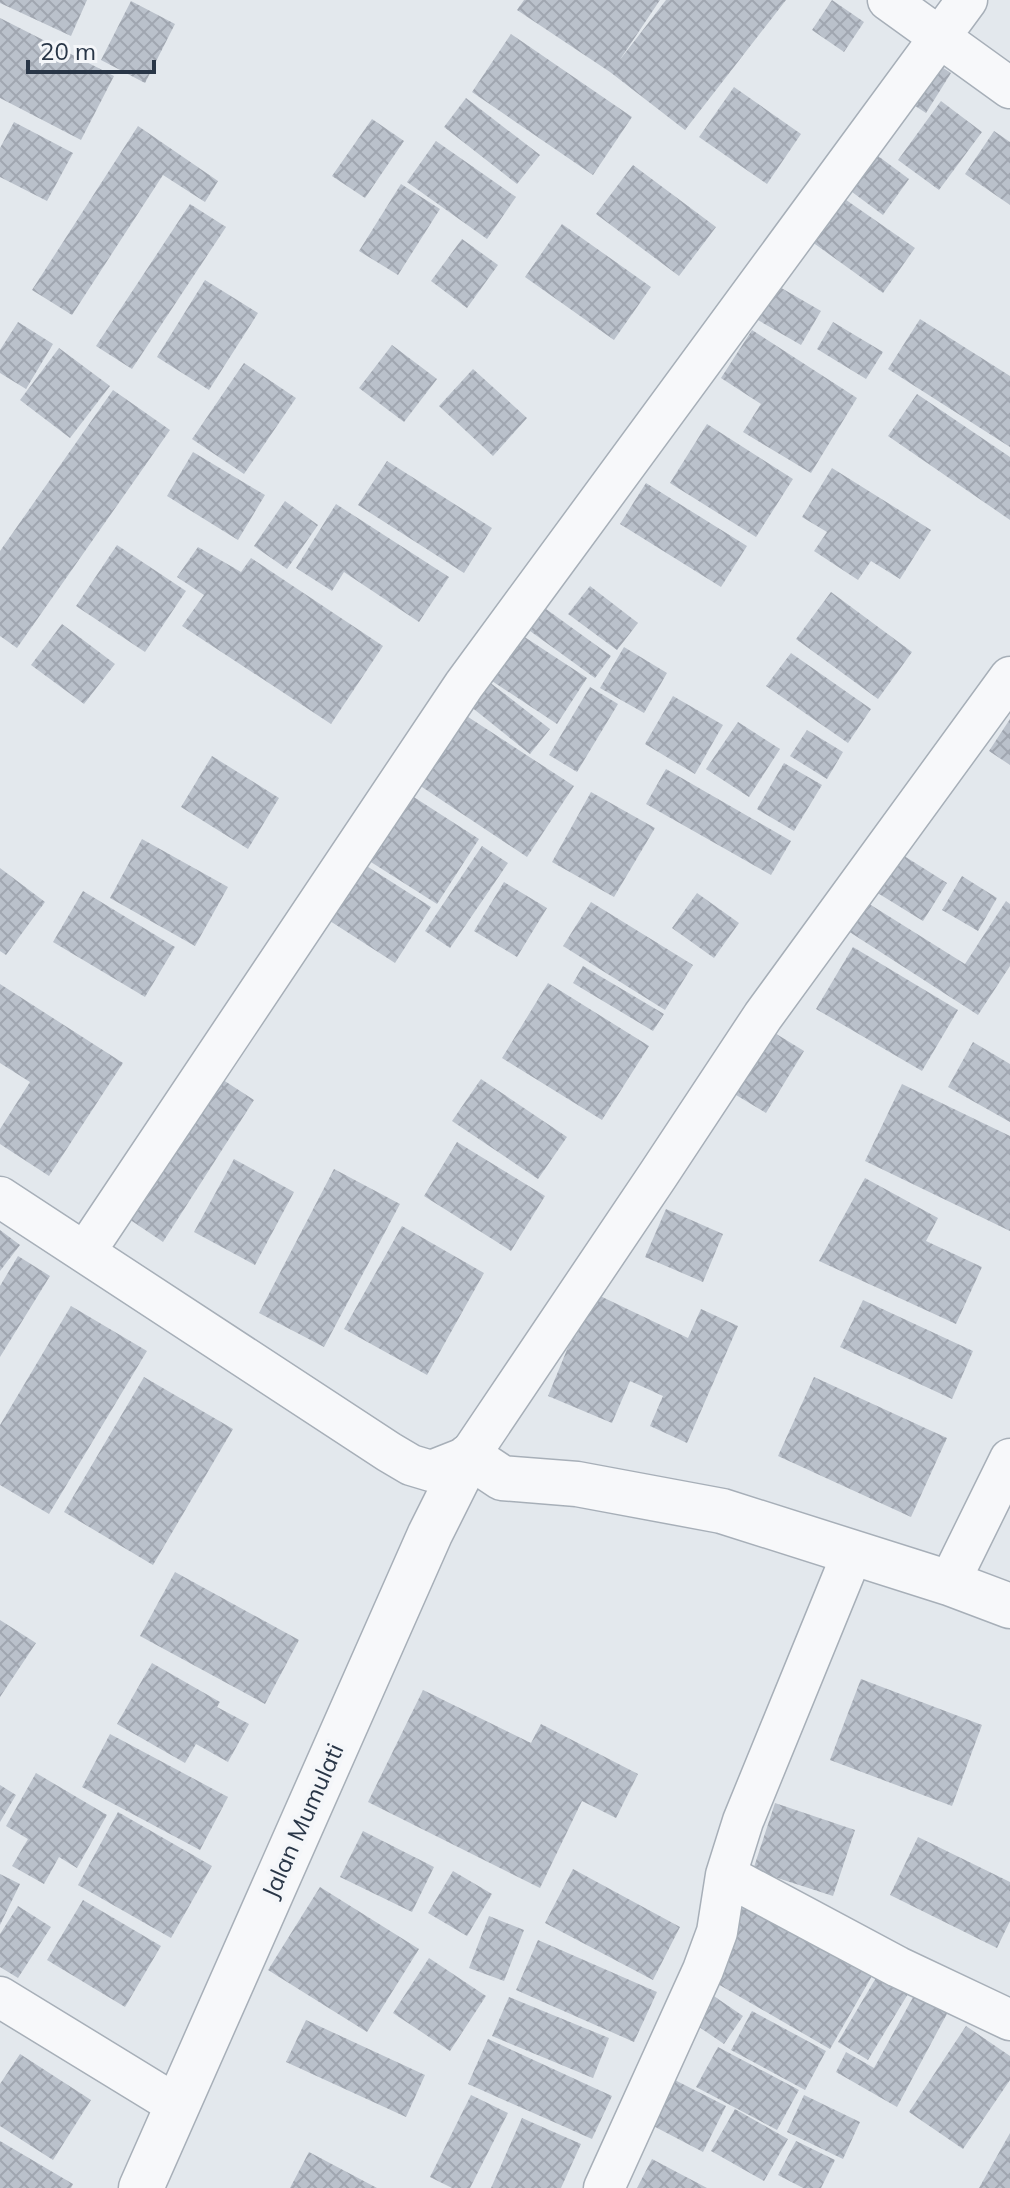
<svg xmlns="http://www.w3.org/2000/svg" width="1010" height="2188" viewBox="0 0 1010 2188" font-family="Mulish,sans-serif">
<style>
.building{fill:url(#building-cross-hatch)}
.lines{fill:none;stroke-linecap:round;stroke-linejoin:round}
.minor-casing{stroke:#a7afb8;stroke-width:43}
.tertiary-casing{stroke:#a7afb8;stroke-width:47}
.minor{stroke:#f7f8fa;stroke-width:40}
.tertiary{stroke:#f7f8fa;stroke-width:44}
.labels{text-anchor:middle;stroke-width:8;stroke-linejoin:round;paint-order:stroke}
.street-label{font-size:24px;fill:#293647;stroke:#f4f6f9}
</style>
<defs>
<pattern id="building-cross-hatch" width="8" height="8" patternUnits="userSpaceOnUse" patternTransform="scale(2)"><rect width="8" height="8" fill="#bac1cb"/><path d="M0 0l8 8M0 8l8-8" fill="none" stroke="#a0a6b0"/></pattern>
</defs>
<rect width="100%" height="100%" fill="#e3e8ed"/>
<path class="building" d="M0,0H87L71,36L0,3Z
M524,0H660L619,61L666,0H786L685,130L610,72L517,10Z
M832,0L864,22L844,52L812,30Z
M131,1L175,24L145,83L101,60Z
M0,18L114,76L81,140L0,98Z
M511,34L632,117L593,175L472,92Z
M931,60L951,73L926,113L906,100Z
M734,87L801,134L767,184L699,137Z
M466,98L540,155L517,184L444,127Z
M941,101L982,132L939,190L898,160Z
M372,119L404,141L365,198L332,176Z
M14,122L73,153L47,201L0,177V148Z
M138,126L218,181L205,202L163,175L72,315L32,290Z
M994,131L1010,142V205L965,174Z
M436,141L516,197L487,239L407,182Z
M870,150L909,179L883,215L844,186Z
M633,165L716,227L679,276L596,214Z
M401,184L440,209L398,275L359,251Z
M839,195L915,248L883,293L808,239Z
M190,204L226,227L132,369L96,346Z
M562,224L651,287L614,340L525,277Z
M462,239L498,265L467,308L431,281Z
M205,280L258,313L209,390L157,357Z
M771,282L821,311L801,345L751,316Z
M920,319L1010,376V447L888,369Z
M18,322L53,344L26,389L0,373V350Z
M833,322L883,352L866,379L817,349Z
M752,330L857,398L811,473L743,432L761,404L721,378Z
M392,345L437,379L404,422L359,388Z
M59,348L110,386L70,438L20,400Z
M244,363L296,398L244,474L192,439Z
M473,369L527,418L493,456L439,406Z
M113,390L170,430L17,648L0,636V551Z
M917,394L1010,457V520L888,436Z
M707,424L793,479L756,537L670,483Z
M193,452L265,495L238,540L167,496Z
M387,461L492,528L464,573L358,505Z
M832,468L931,530L900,579L871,561L858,580L814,551L827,532L802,517Z
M646,483L747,546L721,587L620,524Z
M285,501L318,525L287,569L254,546Z
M336,504L449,577L419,622L344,572L332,591L296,568Z
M117,545L186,591L145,652L76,606Z
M198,547L241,572L251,558L383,646L331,724L182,626L204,595L177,577Z
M590,586L638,623L617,650L568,614Z
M831,592L912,652L878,699L796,639Z
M535,601L611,656L595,678L519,623Z
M62,624L115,664L84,704L31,665Z
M520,634L587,678L557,724L489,679Z
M624,647L667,673L644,713L600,688Z
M791,653L871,709L848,743L766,686Z
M484,678L550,729L530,754L465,702Z
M590,687L618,704L577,772L549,755Z
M673,696L723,725L695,774L645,744Z
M462,713L574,786L527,857L416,783Z
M1010,719V765L989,751Z
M738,722L780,749L749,797L706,769Z
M807,730L843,752L827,779L790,756Z
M212,756L279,798L248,849L181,807Z
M784,763L822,785L794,831L757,809Z
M666,769L791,841L771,875L646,804Z
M406,792L479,839L437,904L363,857Z
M591,792L655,828L614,897L552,862Z
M142,839L228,887L195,946L110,898Z
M482,846L508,863L450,948L425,931Z
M901,854L947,883L923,921L876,892Z
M365,865L431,907L395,963L330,921Z
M0,868L45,902L6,955L0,951Z
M962,876L997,898L978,931L942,910Z
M504,882L547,908L517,957L474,931Z
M83,891L175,947L145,997L53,942Z
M697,893L739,923L714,958L672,928Z
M1006,901L1010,904V966L978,1015L848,931L866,902L965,964Z
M591,902L693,965L665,1010L563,946Z
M853,947L958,1010L922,1071L816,1009Z
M583,966L664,1014L653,1031L573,983Z
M548,983L649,1046L602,1120L502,1058Z
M0,984L123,1063L49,1176L0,1144V1129L30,1082L0,1063Z
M765,1027L804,1051L766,1113L726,1089Z
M973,1042L1010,1064V1122L948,1087Z
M214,1074L254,1100L163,1242L123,1215Z
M481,1079L567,1137L538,1179L452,1121Z
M902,1084L1010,1136V1231L865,1161Z
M457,1142L545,1196L511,1251L424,1196Z
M234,1159L294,1192L255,1265L194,1232Z
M334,1169L400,1204L324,1347L259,1313Z
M865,1178L938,1218L926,1241L982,1267L956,1324L819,1261Z
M666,1209L723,1234L703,1282L645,1257Z
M402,1226L484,1273L427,1375L344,1329Z
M0,1230L20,1245L0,1271Z
M18,1256L50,1276L0,1357V1286Z
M596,1294L688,1338L701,1309L738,1326L687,1443L650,1426L663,1396L630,1381L612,1423L548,1396L573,1335L576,1336Z
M863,1300L973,1351L952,1399L840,1347Z
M71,1306L147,1351L49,1514L0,1485V1425Z
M144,1377L233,1429L153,1565L64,1512Z
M814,1377L947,1438L911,1517L778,1456Z
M175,1572L299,1640L265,1704L140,1636Z
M0,1620L36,1643L0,1697Z
M152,1663L220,1702L217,1707L249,1724L228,1762L196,1744L185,1763L117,1724Z
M861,1679L982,1725L952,1806L830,1760Z
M423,1690L531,1743L541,1724L638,1774L616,1818L582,1801L540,1888L368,1802Z
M110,1734L228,1797L200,1850L82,1787Z
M36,1773L107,1815L77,1868L59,1857L44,1884L12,1866L28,1839L6,1826Z
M0,1785L16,1795L0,1822Z
M775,1803L855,1830L833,1896L753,1870Z
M118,1812L212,1866L171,1938L78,1885Z
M363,1831L434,1867L412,1912L340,1877Z
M918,1837L1010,1882V1921L997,1948L890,1895Z
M573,1869L680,1927L653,1980L545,1923Z
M453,1871L492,1894L467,1936L428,1913Z
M0,1874L20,1884L0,1925Z
M320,1887L419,1949L367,2032L268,1970Z
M750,1896L876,1969L830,2049L704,1976Z
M83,1900L161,1946L125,2007L47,1960Z
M18,1906L51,1927L18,1978L0,1967V1934Z
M489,1916L524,1930L504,1981L469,1968Z
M538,1940L657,1992L634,2042L516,1990Z
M429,1958L486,1996L450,2051L393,2013Z
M880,1971L911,1989L868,2060L838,2042Z
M702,1988L743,2016L724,2044L683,2016Z
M916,1992L949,2010L897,2107L836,2072L846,2052L874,2068Z
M509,1997L609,2038L593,2078L492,2036Z
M752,2011L826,2051L805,2090L731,2050Z
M306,2020L425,2075L406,2117L286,2062Z
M966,2026L1010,2056V2080L963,2149L909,2112Z
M488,2039L612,2096L592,2139L468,2084Z
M718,2047L799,2090L777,2130L696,2087Z
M20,2054L91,2100L53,2160L0,2126V2084Z
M665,2075L726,2106L703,2152L642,2120Z
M471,2095L508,2113L470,2188H452L430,2177Z
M804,2095L860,2122L843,2159L787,2132Z
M735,2109L788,2139L764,2181L711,2151Z
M522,2118L581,2144L561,2188H491Z
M1010,2133V2188H979Z
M0,2141L73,2184L71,2188H0Z
M796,2141L835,2160L821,2188H803L778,2175Z
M309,2152L377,2188H290Z
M652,2159L707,2188H637Z"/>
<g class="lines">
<defs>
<path id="minor" d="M888,0L1010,88
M0,1197L389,1452L411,1465L431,1471L469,1456L658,1175L763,1016L1010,677
M85,1252L464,685L967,0
M853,1552L743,1821L726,1875L898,1967L1010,2020
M949,1583L1010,1459
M0,1997L178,2106
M604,2188L703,1970L717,1932L726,1875"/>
<path id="tertiary" d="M141,2188L430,1534L469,1456L502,1478L577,1484L722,1511L949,1583L1010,1606"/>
</defs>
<use href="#minor" class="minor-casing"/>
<use href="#tertiary" class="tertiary-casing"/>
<use href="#minor" class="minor"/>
<use href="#tertiary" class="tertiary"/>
</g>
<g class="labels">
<g class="street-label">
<text transform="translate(303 1821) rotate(-66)" y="8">Jalan Mumulati</text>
</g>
</g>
<path d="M28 60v12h126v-12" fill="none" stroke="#293647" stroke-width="4"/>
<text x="40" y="60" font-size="24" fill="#293647" stroke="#f4f6f9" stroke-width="6" paint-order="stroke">20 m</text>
</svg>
